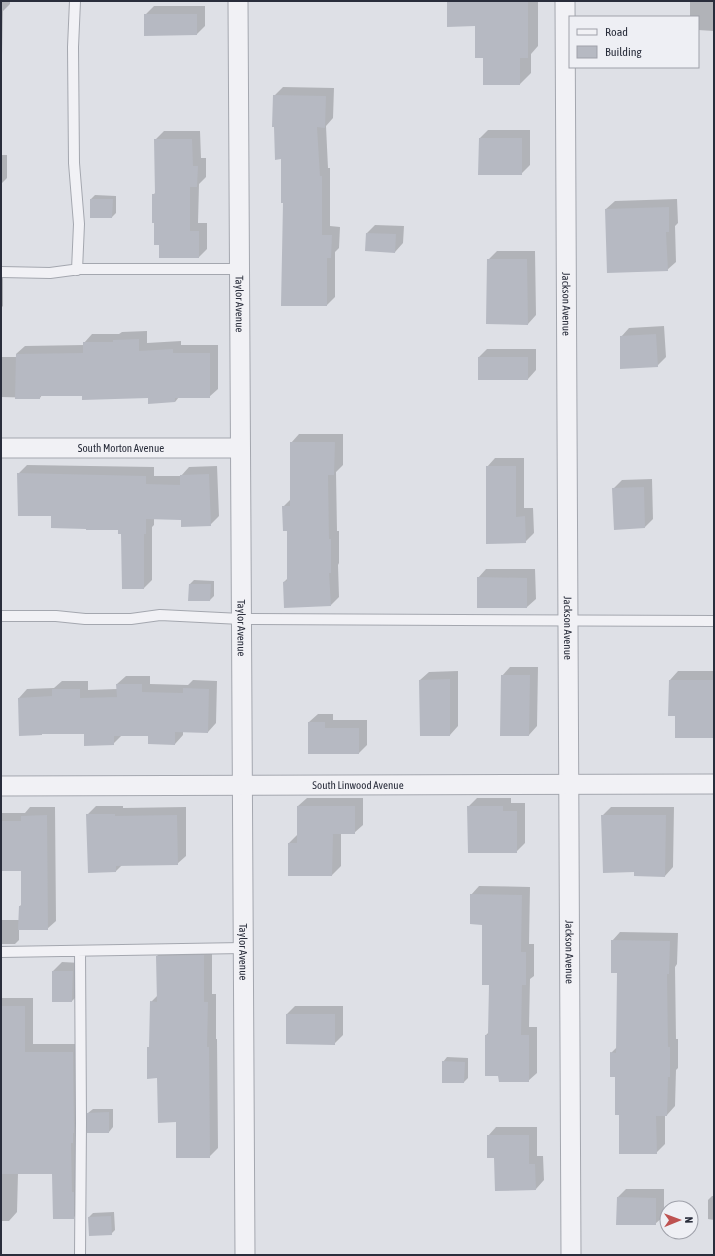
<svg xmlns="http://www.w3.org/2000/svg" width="715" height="1256" viewBox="0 0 715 1256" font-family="'Asap Condensed',sans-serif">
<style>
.shadow{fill:#0003}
.building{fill:#b6b9c2}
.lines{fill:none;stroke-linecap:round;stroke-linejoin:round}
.lane-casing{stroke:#a4a7af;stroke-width:12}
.street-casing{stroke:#a4a7af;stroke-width:21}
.lane{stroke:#f1f1f5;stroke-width:10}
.street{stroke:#f1f1f5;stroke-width:19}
.labels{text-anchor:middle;stroke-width:3.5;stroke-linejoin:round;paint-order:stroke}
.street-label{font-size:11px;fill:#292d3b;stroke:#eeeff4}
</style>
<rect width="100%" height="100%" fill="#dee0e6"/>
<path class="shadow" d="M1,1H10V4L3,11L2,56L1,58Z
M449,1H538V46L531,54V73L520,84H484V57L476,25L448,2Z
M690,1H714V31L698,30V17H690Z
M154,6H205V26L197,34L145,15Z
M283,87L334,88L333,118L326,126L328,168H330V226L340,227L339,248L335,252V297L327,305L284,202L282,158L274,96Z
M488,130H530V165L521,174L480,138Z
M164,131H200L201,158H206V177L199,184L198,223H207V249L199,257L160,244L153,195L156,192L155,140Z
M1,155H7V178L1,184Z
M95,195L116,196V213L112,217H91V199Z
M677,199L678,223L675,226L676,262L667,270L606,209L615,201Z
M375,225L404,226L403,243L395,252L367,233Z
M497,251H535L536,315L528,324L488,260Z
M1,276H3V306L1,308Z
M664,326L666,357L657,366L621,337L629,328Z
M147,331V343L181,341V345H218V389L209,397H179L175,402L149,397L83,395H42L40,398L1,397V357H16V354L25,346L84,345V343L92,334H119L122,332Z
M487,349H536V370L528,379L479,357Z
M299,434H343V465L336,472L337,531H339V563L338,565L339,597L331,605L284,582L288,578V530L283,507L291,499V443Z
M495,458H524V508H533L534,533L525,542L487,467Z
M27,465L154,467V476H181L189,467L217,466L219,516L210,525L182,519L154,518V525L152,527V580L144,588L122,533L119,529L52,515L18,474Z
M652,479L653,519L645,527L613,489L622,480Z
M486,569H535L536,599L527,607H478V578Z
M194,580L214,581V596L210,600H190V584Z
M510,667H538L537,726L529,735L502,676Z
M458,671V726L450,735L420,680L429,672Z
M678,671H714V737L676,715H669L670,680Z
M126,676H150V684L188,685L193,680L217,681L216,723L208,732H183V735L175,744L149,735H122L113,744L85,733H43L20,735L19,698L27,689L54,688L62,681H88V690L117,689V684Z
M318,714H333V720H367V745L359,753L309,722Z
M307,798H363V825L354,833H341V866L332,875L289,843L298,834V806Z
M477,798H511V803H525V843L516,852L468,807Z
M96,806H123V808L186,807V856L177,864L122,865L116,871L89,872L87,815Z
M30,807H55L56,921L47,929H19V940L15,944H1V920H20V906L22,904V870H1V813H25Z
M611,807H674L673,867L665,876L602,816Z
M479,886L530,887L529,944H534V976L530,979L529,1027H537V1073L528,1081L499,1075L486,1035L489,1032L490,984L483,924L471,895Z
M620,932L678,933L677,964L675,967L676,1039H678V1068L676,1070L675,1106L667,1115H665V1144L656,1153L620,1114L616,1076L611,1053L617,1047L618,972L612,941Z
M212,947V994H216V1039H217L218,1148L209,1157L177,1121L158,1077L150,1046L151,1002L158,995L157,956L166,948Z
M62,962L81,963L80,993L72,1001L53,971Z
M1,998H33V1044H81L82,1209L73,1218L53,1173H18L17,1212L9,1221H1Z
M295,1006H343V1035L334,1044L287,1014Z
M447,1057L468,1058V1078L464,1082L443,1062Z
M93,1109H113V1127L109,1132H88V1113Z
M496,1127H537V1156H543L544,1180L536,1189L495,1157L488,1136Z
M626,1189H664V1216L655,1224L618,1197Z
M712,1196H714V1220L708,1219V1200Z
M114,1212L115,1230L111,1234L90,1235L89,1217L93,1213Z"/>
<path class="building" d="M472,1H528V58H520V85H483V58H475V26L447,27V2Z
M144,14H197V35L144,36Z
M273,95L326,96L325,128L317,127L320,176H322V235H332L331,258H327V306H281L283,203H281V159L275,160L274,127H272Z
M479,138H522V175H478Z
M154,139H192L193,166H198L197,187H190V231H199V258H159V245H154V223H152V194H155Z
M90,199H113L112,218H90Z
M669,207V232H666L668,271L607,273L605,209Z
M366,233L396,234L395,253L365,251Z
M487,259H527L528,325L486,324Z
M656,334L658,367L620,369V336Z
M139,339V351L173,349V353H210V398H175V402L148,404V398L82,400V396H40V399H15L16,354L83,353V342H113V340Z
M478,357H528V380H478Z
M290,442H335L334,475H328L329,539H331V573H329L331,606L284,608L283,582L287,581V531H283L282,506H290Z
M486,466H516V517L525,516L526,543L486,544Z
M17,473L146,476V484L180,485V475L209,474L211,526L181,527V520L146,519V534H144V589H122L121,534H118V530H86V529L51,528V516H18Z
M644,487L645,528L614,530L612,488Z
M477,577L527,578V608H477Z
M189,584H211L210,601H188Z
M501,675H530L529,736H500Z
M450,679V736H420L419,680Z
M669,680H714V738H675V716H668Z
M116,684H142V692L183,693V688L209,689L208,733L175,732V745L148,744V736H114V745L84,746V734H42V735L19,736L18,698L52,696V689H80V698L117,697Z
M308,722H325V728H359V754H308Z
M297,806H355V834H333L332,876H288V843H297Z
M467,806H503V811H517V853H468Z
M86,814H115V816L177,815L178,865L116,866V872L88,873Z
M47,815L48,930H18L19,906H21V871H1V821H21V816Z
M601,815H666L665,877L634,876V872L603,873Z
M470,894L522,895L521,952H526V985H522L521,1035H529V1082H499L498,1076H485V1035H488L489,985H482V925L470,924Z
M611,940L670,941L669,974H667L668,1047H670V1077H668L667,1116H656L657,1154H619V1115H615V1077H610V1052L616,1053L617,973H611Z
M204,955V1002H208L207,1047H209L210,1158H176V1122L158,1123L157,1078L147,1079V1047H149L150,1001L157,1002L156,956Z
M52,971H73L72,1002H52Z
M1,1006H25V1052H73L74,1133H73V1143H71L72,1192H74V1219H53L52,1174H1Z
M286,1014H335V1045L286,1044Z
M442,1061L465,1062L464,1083H442Z
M109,1112V1133H87V1113Z
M487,1135H529V1164H535L536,1190L495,1191L494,1158H487Z
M617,1197L656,1198V1225H616Z
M111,1216L112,1235L89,1236L88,1217Z"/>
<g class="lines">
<defs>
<path id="lane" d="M75,1L73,47L74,163L79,224L77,270
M1,272L50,273L80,269H239
M1,616H56L85,619H131L160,615L241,619L714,621
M80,951L81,1122L80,1255
M1,952L243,948"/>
<g id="street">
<path id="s1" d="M238,1L245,1255"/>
<path id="s2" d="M565,1L571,1255"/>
<path id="s3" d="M1,448H240"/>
<path id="s4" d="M1,786L714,784"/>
</g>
</defs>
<use href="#lane" class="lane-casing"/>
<use href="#street" class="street-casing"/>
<use href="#lane" class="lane"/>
<use href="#street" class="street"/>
</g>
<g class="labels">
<g class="street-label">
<text dy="4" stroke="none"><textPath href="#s1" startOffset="303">Taylor Avenue</textPath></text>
<text dy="4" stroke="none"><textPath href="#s2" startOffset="303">Jackson Avenue</textPath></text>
<text dy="4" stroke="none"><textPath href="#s3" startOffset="120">South Morton Avenue</textPath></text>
<text dy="4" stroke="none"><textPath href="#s1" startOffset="627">Taylor Avenue</textPath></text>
<text dy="4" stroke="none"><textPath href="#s2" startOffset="627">Jackson Avenue</textPath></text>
<text dy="4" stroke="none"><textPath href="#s4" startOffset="357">South Linwood Avenue</textPath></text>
<text dy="4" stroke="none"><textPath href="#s1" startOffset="951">Taylor Avenue</textPath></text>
<text dy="4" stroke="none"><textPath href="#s2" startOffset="951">Jackson Avenue</textPath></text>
</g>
</g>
<rect width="715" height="1256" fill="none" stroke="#292d3b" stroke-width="4"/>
<rect x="569" y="16" width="130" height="52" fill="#eeeff4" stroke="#9fa1aa"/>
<rect x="577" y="29" width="20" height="6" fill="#f1f1f5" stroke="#9fa1aa"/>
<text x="605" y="36" font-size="12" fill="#292d3b">Road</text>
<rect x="577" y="46" width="20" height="12" fill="#b6b9c2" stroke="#9fa1aa"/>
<text x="605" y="56" font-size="12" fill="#292d3b">Building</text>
<g transform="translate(679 1220) rotate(89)"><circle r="19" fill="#eeeff4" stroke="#9fa1aa"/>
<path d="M0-3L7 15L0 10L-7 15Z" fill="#be5251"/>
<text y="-6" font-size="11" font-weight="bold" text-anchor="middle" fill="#292d3b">N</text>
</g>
</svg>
